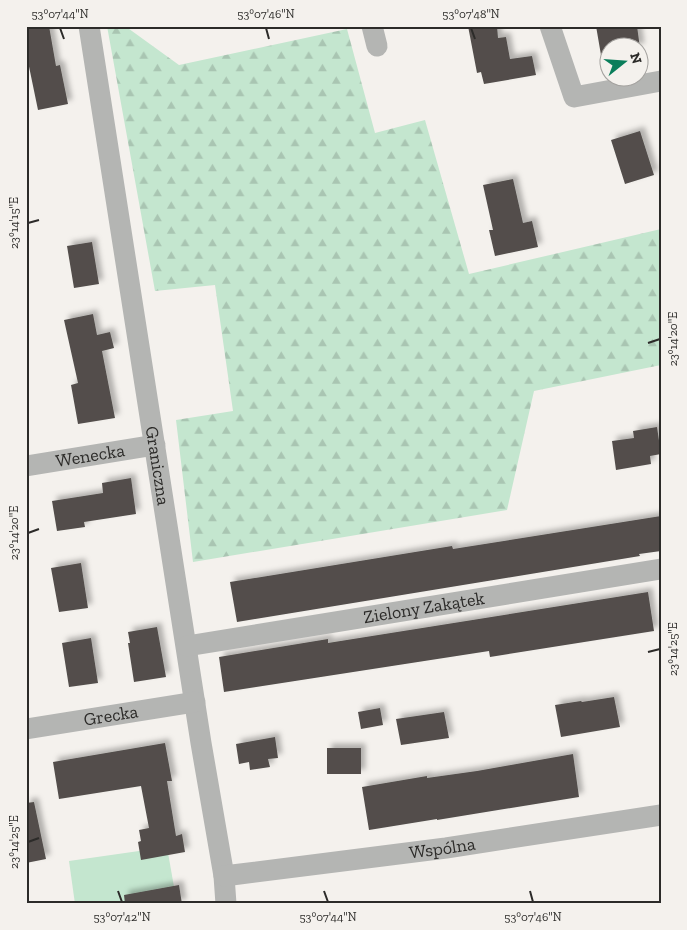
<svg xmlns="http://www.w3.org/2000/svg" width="687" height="930" viewBox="0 0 687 930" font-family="'Zilla Slab',serif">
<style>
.grass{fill:#c4e6cf}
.forest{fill:url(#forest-firs)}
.building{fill:#524e4b;filter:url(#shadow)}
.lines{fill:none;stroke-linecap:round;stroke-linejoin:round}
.minor{stroke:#b4b5b3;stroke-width:21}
.ticks{fill:none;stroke:#2c2b29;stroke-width:2}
.labels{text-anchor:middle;stroke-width:5;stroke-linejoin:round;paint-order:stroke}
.street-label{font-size:18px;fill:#2c2b29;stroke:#f4f1ed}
.neatline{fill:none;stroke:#2c2b29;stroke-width:2}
.ticks-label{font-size:12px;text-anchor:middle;fill:#2c2b29}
</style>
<defs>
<pattern id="forest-firs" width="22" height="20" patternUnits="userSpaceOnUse" patternTransform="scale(1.25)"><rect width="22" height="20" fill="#c4e6cf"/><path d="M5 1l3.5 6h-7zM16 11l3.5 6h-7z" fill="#a9c5b2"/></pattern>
<filter id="shadow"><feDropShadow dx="4.5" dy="-4.5" stdDeviation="2.5" flood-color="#0004"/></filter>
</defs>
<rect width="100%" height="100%" fill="#f4f1ed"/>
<path class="grass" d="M167,847L177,904H75L69,861Z"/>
<path class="forest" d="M107,26H125L179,65L347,29L375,133L425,120L469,274L661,229V365L534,391L507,510L193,562L176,420L233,411L215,285L155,291Z"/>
<path class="building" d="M26,26H49L56,66L60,65L68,104L38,110L26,52Z
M468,26H497L498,38L506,37L510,59L532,56L536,75L484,84L481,72L477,73Z
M596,26H637L640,48H610V53L601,55Z
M640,131L654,175L625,184L611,140Z
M513,179L523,223L532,221L538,247L495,256L489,230H493L483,185Z
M92,242L99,284L74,288L67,246Z
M93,314L97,335L110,332L114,348L102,351L115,418L78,424L71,385L78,383L64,320Z
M657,427L661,454L650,456L651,464L616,470L612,441L634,438L633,431Z
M131,478L136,514L84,522L85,527L57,531L52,501L103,493L102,483Z
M661,516V551L639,554L640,556L237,622L230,582L452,546L453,549Z
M81,563L88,608L59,612L51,568Z
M648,592L654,631L490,657L489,651L224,692L219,657L328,639V643Z
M157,627L166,677L134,682L128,643H130L128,632Z
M91,638L98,683L69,687L62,643Z
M614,697L620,727L561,737L555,705L581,701L582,702Z
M380,708L383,725L361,729L358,712Z
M444,712L449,738L401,745L396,719Z
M275,737L278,758L268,759L270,767L250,770L249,762L239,764L236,744Z
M165,743L172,781H167L176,836L182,834L185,852L141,860L138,842L141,841L139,830L149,828L141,786L59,799L53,762Z
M327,748H361V774H327Z
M573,754L579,797L437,820V819L369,830L362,787L427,776V778L477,771Z
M34,802L46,859L26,863V803Z
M179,885L182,904H125L124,895Z"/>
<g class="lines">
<g class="minor">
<path id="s1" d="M89,26L201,743L224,876L226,904"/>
<path d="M372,26L377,46"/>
<path d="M550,26L574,97L661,81"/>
<path id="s2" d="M26,466L155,445"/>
<path id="s3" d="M187,646L661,569"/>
<path id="s4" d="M26,729L195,702"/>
<path id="s5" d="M224,876L446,848L661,815"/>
</g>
</g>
<path class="ticks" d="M60,28L64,39M266,28L269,39M471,28L475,39M28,223L39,220M648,343L660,339M28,533L39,529M648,652L660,649M28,842L39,838M118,891L122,902M324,891L328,902M530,891L533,902"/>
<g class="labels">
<g class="street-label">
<text dy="6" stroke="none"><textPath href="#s2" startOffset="65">Wenecka</textPath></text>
<text dy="6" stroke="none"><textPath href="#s1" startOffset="445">Graniczna</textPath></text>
<text dy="6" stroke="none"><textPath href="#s3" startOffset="240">Zielony Zakątek</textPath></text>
<text dy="6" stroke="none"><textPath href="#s4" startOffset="86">Grecka</textPath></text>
<text dy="6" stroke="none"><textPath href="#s5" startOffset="220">Wspólna</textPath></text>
</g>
</g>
<rect width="687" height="930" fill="none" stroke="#f4f1ed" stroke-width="55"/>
<g transform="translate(624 62) rotate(73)"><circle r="24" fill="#f4f1ed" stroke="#a4a29f"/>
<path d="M0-4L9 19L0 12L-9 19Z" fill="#0a7e5b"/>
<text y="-8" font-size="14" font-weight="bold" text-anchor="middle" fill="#2c2b29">N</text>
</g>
<rect x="28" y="28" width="632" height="874" class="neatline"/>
<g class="ticks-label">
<text x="60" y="18">53°07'44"N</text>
<text x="266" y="18">53°07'46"N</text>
<text x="471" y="18">53°07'48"N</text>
<text transform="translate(14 223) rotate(-90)" y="4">23°14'15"E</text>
<text transform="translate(673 339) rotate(-90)" y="4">23°14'20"E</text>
<text transform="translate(14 533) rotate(-90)" y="4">23°14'20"E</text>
<text transform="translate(673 649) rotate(-90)" y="4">23°14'25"E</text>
<text transform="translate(14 842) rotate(-90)" y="4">23°14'25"E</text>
<text x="122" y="921">53°07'42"N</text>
<text x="328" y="921">53°07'44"N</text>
<text x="533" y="921">53°07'46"N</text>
</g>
</svg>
